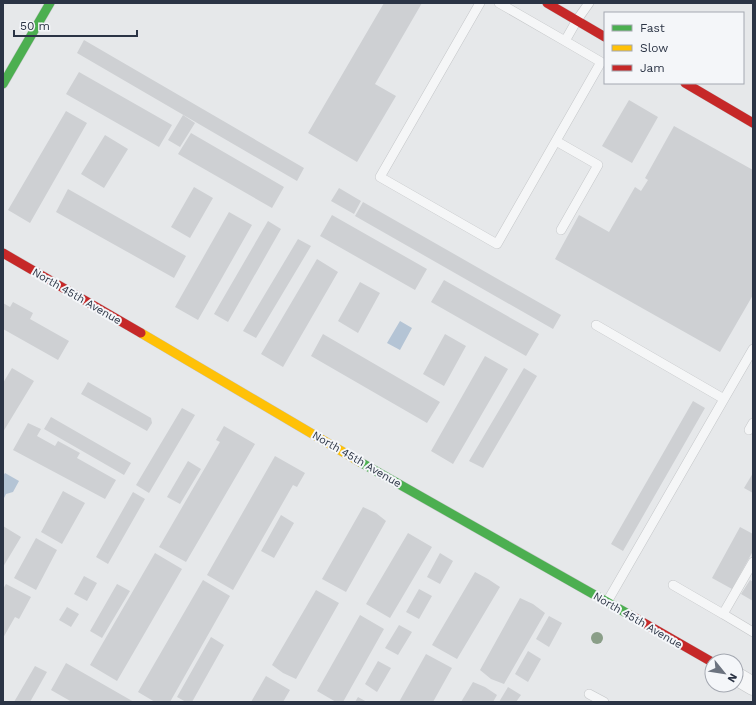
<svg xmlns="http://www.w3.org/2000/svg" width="756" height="705" viewBox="0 0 756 705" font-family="'Work Sans',sans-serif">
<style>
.water{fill:#b4c4d5}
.building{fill:#ced0d3}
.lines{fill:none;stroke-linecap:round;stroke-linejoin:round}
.lane-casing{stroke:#c4c6c8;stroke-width:10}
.street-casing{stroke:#c4c6c8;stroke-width:19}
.fast-casing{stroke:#c4c6c8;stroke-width:10}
.slow-casing{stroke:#c4c6c8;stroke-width:10}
.jam-casing{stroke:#c4c6c8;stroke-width:10}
.lane{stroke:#f5f6f7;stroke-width:9}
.street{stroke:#f5f6f7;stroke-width:18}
.fast{stroke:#4caf50;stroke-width:9}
.slow{stroke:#ffc107;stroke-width:9}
.jam{stroke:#c62828;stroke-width:9}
.tree{fill:#8a9e88}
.labels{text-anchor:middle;stroke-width:4;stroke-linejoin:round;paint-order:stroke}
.street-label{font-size:11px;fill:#2b3445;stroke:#f4f6f9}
</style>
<rect width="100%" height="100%" fill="#e6e8ea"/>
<path class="water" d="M400,321L412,328L400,350L387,343Z
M5,473L19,481L13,492L6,494L3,500V476Z"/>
<path class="building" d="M384,3H422L375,84L396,96L357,162L308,133Z
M84,40L304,168L297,181L77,53Z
M79,72L172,125L159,147L66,94Z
M629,100L658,117L632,163L602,146Z
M66,111L87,123L30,223L8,210Z
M183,115L195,123L180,147L168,140Z
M674,126L753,170V295L720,352L555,259L579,215L609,232L635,187L641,191L648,180L645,178Z
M191,133L284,187L272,208L178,154Z
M105,135L128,149L104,188L81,174Z
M194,187L213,198L190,238L171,227Z
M339,188L361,201L354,214L331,201Z
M68,189L186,256L174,278L56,212Z
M363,202L561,315L553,329L355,216Z
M229,212L252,225L198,320L175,307Z
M332,215L427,269L415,290L320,236Z
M268,221L281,229L228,322L214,314Z
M298,239L311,246L256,338L243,331Z
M317,259L338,272L283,367L261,354Z
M444,280L539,334L526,356L431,302Z
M360,282L380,293L358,333L338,321Z
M13,302L33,313L30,319L69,341L58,360L3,329V303L10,307Z
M323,334L440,402L427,423L311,356Z
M445,334L466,346L444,386L423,374Z
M485,356L508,369L453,464L431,451Z
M12,368L34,381L3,432V383Z
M524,368L537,376L483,468L469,461Z
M88,382L151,418L152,423L147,431L81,394Z
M693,401L705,408L623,551L611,544Z
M182,408L195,415L149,493L136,485Z
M51,417L131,463L124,475L44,429Z
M28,423L41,429L37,436L55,446L58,441L80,453L77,458L116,480L105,499L13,450Z
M224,426L255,444L186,562L159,547L220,442L216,440Z
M275,456L305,473L297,487L293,485L233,590L207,575Z
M188,461L201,469L180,504L167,497Z
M753,473V493L744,488Z
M63,491L85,503L62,544L41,532Z
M133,492L145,499L108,564L96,557Z
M363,507L376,513L386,521L346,592L322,579Z
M281,515L294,523L274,558L261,551Z
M3,526L21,537L3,567Z
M740,527L753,534V551L732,589L712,578Z
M408,533L432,547L390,618L366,604Z
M36,538L57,550L36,590L14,578Z
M155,553L182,569L117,681L90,665Z
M440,553L453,561L440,584L427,577Z
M475,572L488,579L500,587L457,659L432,645Z
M84,576L97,583L87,601L74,594Z
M203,580L230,596L170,702H155L138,692Z
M750,580L753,582V601L741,594Z
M6,584L31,597L19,619L15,617L3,638V589Z
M117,584L130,591L102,638L90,631Z
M419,589L432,596L419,619L406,612Z
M316,590L339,603L296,679L283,673L272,665Z
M520,598L533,604L545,613L504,684L491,679L480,670Z
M67,607L79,614L71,627L59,620Z
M360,615L384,629L343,702H336L317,691Z
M549,616L562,623L549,647L536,639Z
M399,625L412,632L398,655L385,648Z
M211,637L224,645L192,702H186L177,697Z
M528,651L541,659L528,682L515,674Z
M426,654L452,668L433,702H399Z
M378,661L391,668L377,692L365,684Z
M66,663L134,702H72L51,690Z
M35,666L47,672L30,702H14Z
M266,676L290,690L283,702H251Z
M473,682L485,687L497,695L493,702H461Z
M508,687L521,695L516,702H499Z
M358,697L367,702H355Z"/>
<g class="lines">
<defs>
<path id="lane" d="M480,3L380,177L497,244L601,62L565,41
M499,3L565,41L577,20L589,3
M556,141L598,165L561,230
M596,325L724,399L607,602
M724,399L753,349
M749,430L753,423
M673,585L723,614L753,562
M723,614L753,632
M589,694L604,702"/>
<path id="street" d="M736,676L753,686"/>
<path id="fast" d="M3,84L50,3
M360,462L630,615"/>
<path id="slow" d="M141,333L360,462"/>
<path id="jam" d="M547,3L605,37
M685,83L753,123
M3,253L141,333
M630,615L712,662"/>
</defs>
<use href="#lane" class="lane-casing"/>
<use href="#street" class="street-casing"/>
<use href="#fast" class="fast-casing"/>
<use href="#slow" class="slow-casing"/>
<use href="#jam" class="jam-casing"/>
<use href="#lane" class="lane"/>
<use href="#street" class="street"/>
<use href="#fast" class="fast"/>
<use href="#slow" class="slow"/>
<use href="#jam" class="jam"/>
</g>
<circle class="tree" cx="597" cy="638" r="6"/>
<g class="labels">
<g class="street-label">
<text transform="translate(77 296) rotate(30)" y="4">North 45th Avenue</text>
<text transform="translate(357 459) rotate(30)" y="4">North 45th Avenue</text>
<text transform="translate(638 620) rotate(30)" y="4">North 45th Avenue</text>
</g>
</g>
<rect width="756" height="705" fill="none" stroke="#2b3445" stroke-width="8"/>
<rect x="604" y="12" width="140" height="72" fill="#f4f6f9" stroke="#a4a8b1"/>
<rect x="612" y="25" width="20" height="6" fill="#4caf50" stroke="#a4a8b1"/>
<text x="640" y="32" font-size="12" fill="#2b3445">Fast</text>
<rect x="612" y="45" width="20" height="6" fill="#ffc107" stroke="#a4a8b1"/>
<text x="640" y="52" font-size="12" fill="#2b3445">Slow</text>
<rect x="612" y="65" width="20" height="6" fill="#c62828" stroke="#a4a8b1"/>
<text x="640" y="72" font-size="12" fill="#2b3445">Jam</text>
<g transform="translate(724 673) rotate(120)"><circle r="19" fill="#f4f6f9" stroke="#a4a8b1"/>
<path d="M0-3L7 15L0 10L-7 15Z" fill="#6c737f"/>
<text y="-6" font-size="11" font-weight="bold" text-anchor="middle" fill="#2b3445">N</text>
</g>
<path d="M14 30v6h123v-6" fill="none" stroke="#2b3445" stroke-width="2"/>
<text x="20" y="30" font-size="12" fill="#2b3445" stroke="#f4f6f9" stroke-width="3" paint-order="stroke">50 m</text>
</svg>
